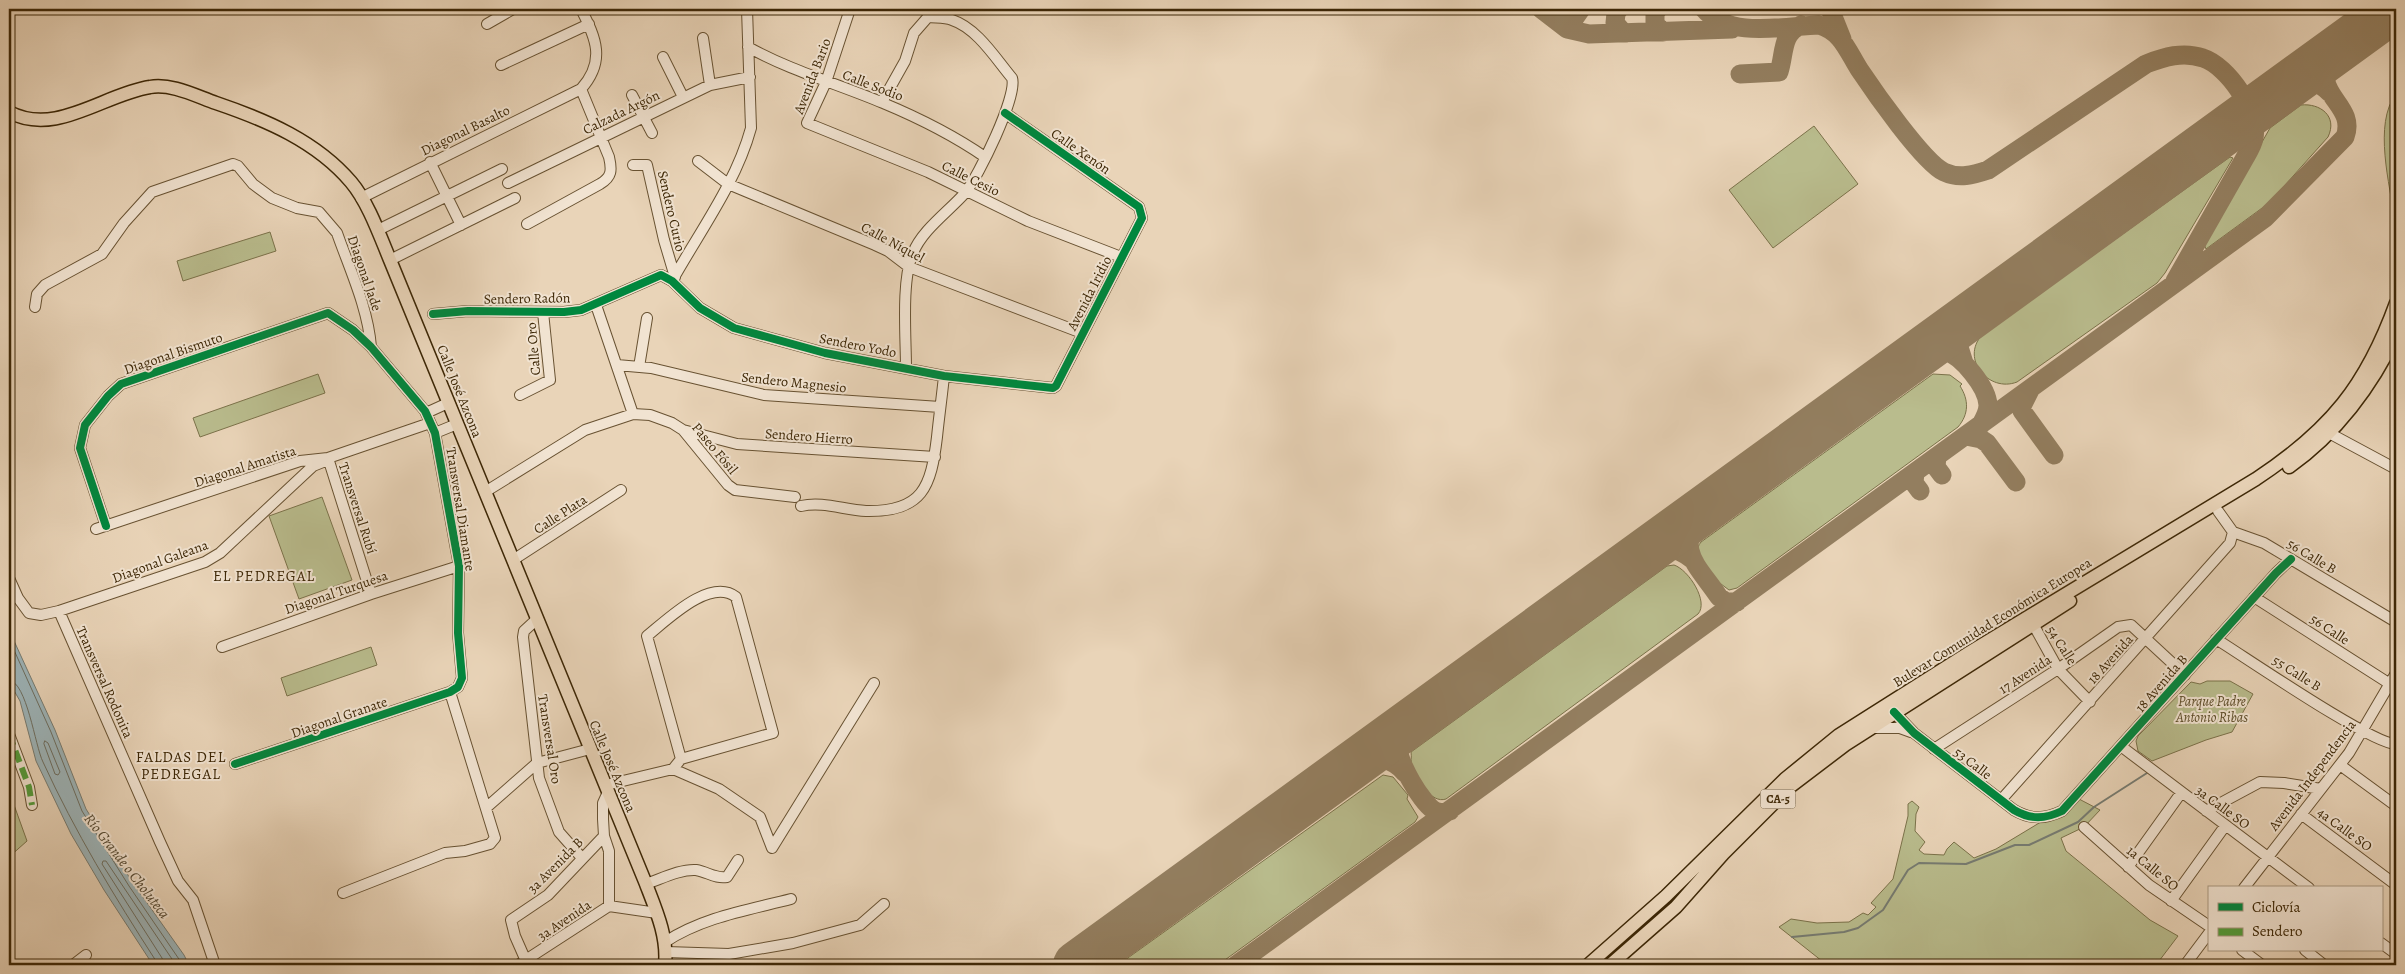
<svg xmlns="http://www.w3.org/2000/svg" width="2405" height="974" viewBox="0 0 2405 974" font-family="Alegreya,serif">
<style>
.green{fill:#b9bc8d;stroke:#7b724a}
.water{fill:#9db5ba;stroke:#777c72}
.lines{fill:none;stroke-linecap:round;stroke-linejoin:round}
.shore{stroke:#6d6e60;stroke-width:1}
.stream{stroke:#777c72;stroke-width:2}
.taxiway{stroke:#937e5f;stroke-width:19}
.runway{stroke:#937e5f;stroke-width:48}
.minor-casing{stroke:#685232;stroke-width:12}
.major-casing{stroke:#3d2706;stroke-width:15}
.minor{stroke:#f1e3d1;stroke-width:10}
.major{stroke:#e9d4b8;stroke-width:12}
.quiet{stroke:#539c3a;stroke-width:6;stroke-dasharray:12 6;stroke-linecap:butt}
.cycleway-casing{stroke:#f1e3d1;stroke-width:11}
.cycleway{stroke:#00873e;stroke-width:8}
.labels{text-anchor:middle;stroke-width:4;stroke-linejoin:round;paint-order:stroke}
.shield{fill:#f1e3d1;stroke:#735f43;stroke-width:1}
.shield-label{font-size:12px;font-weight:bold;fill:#3d2706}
.street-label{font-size:14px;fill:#3d2706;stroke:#f1e3d1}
.park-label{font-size:14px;font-style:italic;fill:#5c4c28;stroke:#f1e3d1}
.neighbourhood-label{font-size:15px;letter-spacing:1px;fill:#3d2706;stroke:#f1e3d1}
.water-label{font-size:15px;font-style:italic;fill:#554a33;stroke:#f1e3d1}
</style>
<rect width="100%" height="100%" fill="#e9d4b8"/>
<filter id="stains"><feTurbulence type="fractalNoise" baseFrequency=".004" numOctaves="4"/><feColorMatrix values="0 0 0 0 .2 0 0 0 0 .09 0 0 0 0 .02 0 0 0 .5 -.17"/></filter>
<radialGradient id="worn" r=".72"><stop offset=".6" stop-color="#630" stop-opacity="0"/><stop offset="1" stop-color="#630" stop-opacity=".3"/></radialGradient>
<path class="green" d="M2396,94V221H2395C2390,185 2373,124 2396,94Z
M2301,105C2320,103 2338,116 2328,137L2269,203L2206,249L2204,244L2270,128Z
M1814,126L1858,184L1773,248L1729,190Z
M2230,157L2233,158L2165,273L2157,283L2017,382C1989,393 1960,359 1982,335Z
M270,232L276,251L183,281L177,261Z
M318,374L325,393L200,437L193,418Z
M1933,374L1950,375L1962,384L1960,386C1969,400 1969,414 1958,427L1737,588L1729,590L1717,581L1715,582C1707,571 1690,555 1701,542Z
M322,497L352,580L299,599L269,516Z
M1674,565C1689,570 1709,602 1698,614L1446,799C1431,804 1418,780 1412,768C1410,762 1412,757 1411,752L1667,566Z
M371,647L377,665L287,696L281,678Z
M2207,681H2230L2253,694L2232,732L2206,740L2152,761L2138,751L2136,741L2138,736L2191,682L2200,684Z
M1383,775L1393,777L1408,795L1407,799L1418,817L1415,822L1218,965H1118Z
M9,791L27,841L9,857Z
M2079,799L2100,810L2084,827L2061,838L2066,851L2150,920L2178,936L2156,965H1827L1779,927L1791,919L1817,923L1849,922L1863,913L1868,915L1876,907L1871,903L1893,879L1908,816V804L1912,801L1919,807L1916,814L1915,831L1925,842L1919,850L1924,854L1944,855L1947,849L1954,842L1974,858L1996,849Z"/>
<path class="water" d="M9,630L55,730L86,809L133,883L184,955L189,965H153L104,890L71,834L36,761L20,701L9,682Z"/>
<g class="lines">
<path class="shore" d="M9,639L51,732L82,811L129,886L183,965
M9,680C27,682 35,746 43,762C75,832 114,896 156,961L157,965
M45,741L48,743L60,772L58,775L55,774L44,744Z
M164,965L162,958L102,864L103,861H106L176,965"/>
<path class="stream" d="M2394,780L2396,782
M1792,937L1844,932L1858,928L1883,910L1908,870L1919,863L1966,864L2015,845H2029L2078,822L2094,807L2147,773"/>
<path class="taxiway" d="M1541,9L1567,29L1589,34L1732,29
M1619,9L1616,13L1615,23L1622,31L1626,33
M1658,9L1655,13V24L1663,32
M1704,9C1729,39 1784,26 1819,25C1842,32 1847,50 1859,69C1873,90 1923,162 1944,172C1959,179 1973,175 1988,170L2146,64C2164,57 2183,51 2203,58C2228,66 2259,112 2254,138C2253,144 2249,151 2246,156L2175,281
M1830,9L1842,39
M1567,29L1581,9
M2362,31L2373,9
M1740,74L1779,72C1785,53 1781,34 1801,25
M2288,85C2305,79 2317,79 2330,93
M1917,354C1926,351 1936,349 1945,351C1962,356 1987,387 1988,405C1988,413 1984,419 1980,426
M1964,363L1959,347L1964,320
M2030,390L2022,406V411L2054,455
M1966,436L1981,439L1987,443L2016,482
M1937,456L1936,467L1942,475
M1915,472L1914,483L1920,491
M1700,512C1676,552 1696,563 1719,597L1726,602H1737
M1638,557C1659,547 1674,544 1693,560
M1407,724C1403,731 1398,737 1398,745C1396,760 1423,805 1435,811C1441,814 1445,812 1450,811
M1357,761C1376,757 1392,757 1405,773
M1236,965L2265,218L2345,137C2358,102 2304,94 2335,51"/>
<path class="runway" d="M1077,965L2393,9"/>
<defs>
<path id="minor" d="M850,9L826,82L807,123L928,172L1028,221L1121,257
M487,24L513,9
M703,38L710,85
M748,47C791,71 838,84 883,103C919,118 953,135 985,157
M663,57L683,97
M501,65L589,24
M632,95L652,133
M882,102L905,61L914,33L928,17C936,18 945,17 952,20C977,28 996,59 1012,78C1018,96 978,177 965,193C948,212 922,230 913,253C901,280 906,337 906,368
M698,161L728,184L875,245L888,251L909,267L1082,333
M430,162L461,225
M633,165H647L664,240L675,277
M508,183L710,85L750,77
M361,198L581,89C606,61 596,38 581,9
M527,224L600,184C612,177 612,170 609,157L581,89
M378,230L502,169
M390,260L515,198
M672,281C700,231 736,183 751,128L747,9
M596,305L633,414
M35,307L37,294L45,285L102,254L124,223L152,192L233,164L238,166L253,184L272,198L297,208L319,212L337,233C350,270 368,308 371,347
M433,314L468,311L564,312L581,310L661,275L672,281L700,308L734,328L825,353L944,376L1053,388L1056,386L1142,218L1139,207L1005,113
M617,365L651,368L764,395L940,407
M639,367L647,318
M520,395L550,380L543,312
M426,413L448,403
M683,430L737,444L935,457
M435,433L457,424
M2329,433L2396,469
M328,458L371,594
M485,492L585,430L633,414L650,415L672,423L683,430L728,485L735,490L795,497
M801,506C823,501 844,510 866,511C923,512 931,487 937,437C939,417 942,396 944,376
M2218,511L2233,532L2264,543L2396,622
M106,526L80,448L85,425L108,396L121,384L328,313L353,330L371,347L425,411L435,433L459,566L458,633L462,678L458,687L450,692L235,764
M96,529L300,461L328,458L430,423
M513,560L621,490
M9,578L18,598L29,613L41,615L59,611L205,562L220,553L313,466L328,460
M2254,597L2390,684
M59,611L160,842L178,881L193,900L215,965
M537,619L524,631L523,637L539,778L559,832L582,858
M2033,624L2058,669L2090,702
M2216,639C2245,657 2373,745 2396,744
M222,647L371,594L459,566
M1894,712L1914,733L2014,810C2031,820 2045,819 2062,811L2276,573L2291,559
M1874,728H1900L1911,732
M9,734L29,787L32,805
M2122,747L2309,888
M1934,749L2058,669L2118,627L2131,625L2185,675
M2340,765L2396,806
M673,769L681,759L647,636C667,620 710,577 736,597L773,733L681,759
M606,785L673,769L719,789L760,817L772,848L874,683
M608,792L603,803V819L604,836L609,851V906
M2001,800L2230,543L2233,532
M487,807L537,763L590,749
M2206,811L2260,782L2284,783L2321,789
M2301,814L2396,885
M2084,827L2149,885L2209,926
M2128,867L2181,793
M646,884C661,879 680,869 696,870C708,872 715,879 727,877L738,860
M2244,888L2349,753L2396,673
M343,893L445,853L465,851L490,844L495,838L450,692
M2171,901L2225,826
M665,942C703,917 748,910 791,899
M2381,943L2396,954
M2242,950L2262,965
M2305,950L2324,965
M666,952L729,954L793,943L860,925L884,904
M526,961L515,936L511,920L548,895L604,836
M73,965L86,955
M518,965L609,906L657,913
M2185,965L2209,933"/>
<path id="major" d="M9,112C56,137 104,94 150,87C171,83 196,96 216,103C266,120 316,141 351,182C368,202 380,236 390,260L646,884C656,910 668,937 665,965
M2289,467C2336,434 2372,386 2396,335
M1588,965L1666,896L1785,779L1839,735L1970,652L2256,479C2330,430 2366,386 2396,303
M1610,965L1676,907L1723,854L1791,786L1845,745L2070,601"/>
</defs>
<use href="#minor" class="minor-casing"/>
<use href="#major" class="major-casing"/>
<use href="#minor" class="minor"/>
<use href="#major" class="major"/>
<path class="quiet" d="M9,734L29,787L32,805"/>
<defs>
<path id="cycleway" d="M433,314L468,311L564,312L581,310L661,275L672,281L700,308L734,328L825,353L944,376L1053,388L1056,386L1142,218L1139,207L1005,113
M106,526L80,448L85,425L108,396L121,384L328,313L353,330L371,347L425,411L435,433L459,566L458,633L462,678L458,687L450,692L235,764
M1894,712L1914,733L2014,810C2031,820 2045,819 2062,811L2276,573L2291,559"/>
</defs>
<use href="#cycleway" class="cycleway-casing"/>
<use href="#cycleway" class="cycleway"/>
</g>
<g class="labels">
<rect class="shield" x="1760.5" y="789.5" width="35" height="19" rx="4"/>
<g class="shield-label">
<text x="1778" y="803">CA-5</text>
</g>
<g class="street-label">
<text transform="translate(812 76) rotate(-69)" y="5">Avenida Bario</text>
<text transform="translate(873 85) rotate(21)" y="5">Calle Sodio</text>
<text transform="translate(621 112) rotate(-26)" y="5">Calzada Argón</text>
<text transform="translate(465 130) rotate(-26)" y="5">Diagonal Basalto</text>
<text transform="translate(1081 151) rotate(35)" y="5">Calle Xenón</text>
<text transform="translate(971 178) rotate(26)" y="5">Calle Cesio</text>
<text transform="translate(672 211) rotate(77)" y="5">Sendero Curio</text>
<text transform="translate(893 242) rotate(28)" y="5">Calle Níquel</text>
<text transform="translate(365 273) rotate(71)" y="5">Diagonal Jade</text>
<text transform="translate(1089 293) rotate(-63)" y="5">Avenida Iridio</text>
<text transform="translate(527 298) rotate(-1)" y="5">Sendero Radón</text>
<text transform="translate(858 345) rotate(11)" y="5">Sendero Yodo</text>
<text transform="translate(533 349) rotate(-95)" y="5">Calle Oro</text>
<text transform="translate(173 353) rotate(-19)" y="5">Diagonal Bismuto</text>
<text transform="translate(794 382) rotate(6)" y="5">Sendero Magnesio</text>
<text transform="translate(460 391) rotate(68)" y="5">Calle José Azcona</text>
<text transform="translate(809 436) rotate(4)" y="5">Sendero Hierro</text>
<text transform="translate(715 448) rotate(50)" y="5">Paseo Fósil</text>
<text transform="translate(245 466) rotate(-18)" y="5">Diagonal Amatista</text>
<text transform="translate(358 508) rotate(72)" y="5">Transversal Rubí</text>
<text transform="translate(461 509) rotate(81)" y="5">Transversal Diamante</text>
<text transform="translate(560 514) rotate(-33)" y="5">Calle Plata</text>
<text transform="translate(2312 556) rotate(31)" y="5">56 Calle B</text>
<text transform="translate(160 561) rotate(-20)" y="5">Diagonal Galeana</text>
<text transform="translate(336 592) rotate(-19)" y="5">Diagonal Turquesa</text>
<text transform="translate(1992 622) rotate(-32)" y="5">Bulevar Comunidad Económica Europea</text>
<text transform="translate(2330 629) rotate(33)" y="5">56 Calle</text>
<text transform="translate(2062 645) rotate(57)" y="5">54 Calle</text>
<text transform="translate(2110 659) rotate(-48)" y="5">18 Avenida</text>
<text transform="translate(2297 673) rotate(32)" y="5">55 Calle B</text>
<text transform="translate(2025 674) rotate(-33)" y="5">17 Avenida</text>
<text transform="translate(105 682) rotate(66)" y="5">Transversal Rodonita</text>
<text transform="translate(2161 683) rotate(-49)" y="5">18 Avenida B</text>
<text transform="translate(339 717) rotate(-19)" y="5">Diagonal Granate</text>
<text transform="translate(550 739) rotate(81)" y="5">Transversal Oro</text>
<text transform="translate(1973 763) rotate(37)" y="5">53 Calle</text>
<text transform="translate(613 766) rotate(67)" y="5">Calle José Azcona</text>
<text transform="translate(2312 775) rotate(-53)" y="5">Avenida Independencia</text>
<text transform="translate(2223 807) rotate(36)" y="5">3a Calle SO</text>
<text transform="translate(2345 829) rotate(36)" y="5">4a Calle SO</text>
<text transform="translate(555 865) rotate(-45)" y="5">3a Avenida B</text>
<text transform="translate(2153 868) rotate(39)" y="5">1a Calle SO</text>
<text transform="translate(564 920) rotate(-34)" y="5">3a Avenida</text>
</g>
<g class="park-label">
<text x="2212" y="706">Parque Padre<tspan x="2212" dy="16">Antonio Ribas</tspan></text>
</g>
<g class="neighbourhood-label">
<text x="264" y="581">EL PEDREGAL</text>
<text x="181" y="762">FALDAS DEL<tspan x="181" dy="17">PEDREGAL</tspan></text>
</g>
<g class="water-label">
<text transform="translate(127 866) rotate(52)" y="5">Río Grande o Choluteca</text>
</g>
</g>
<rect width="2405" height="974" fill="none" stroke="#e9d4b8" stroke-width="30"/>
<rect x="10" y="10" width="2385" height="954" fill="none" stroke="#3d2706" stroke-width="2.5"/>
<rect x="15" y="15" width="2375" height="944" fill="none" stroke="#3d2706"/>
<rect x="2208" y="886" width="175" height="65" fill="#f1e3d1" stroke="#a99880"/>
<rect x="2218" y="903" width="25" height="8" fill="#00873e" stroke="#a99880"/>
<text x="2252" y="912" font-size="15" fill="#3d2706">Ciclovía</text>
<rect x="2218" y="928" width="25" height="8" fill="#539c3a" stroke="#a99880"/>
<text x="2252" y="936" font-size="15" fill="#3d2706">Sendero</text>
<rect width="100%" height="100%" filter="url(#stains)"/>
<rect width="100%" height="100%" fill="url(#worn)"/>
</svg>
